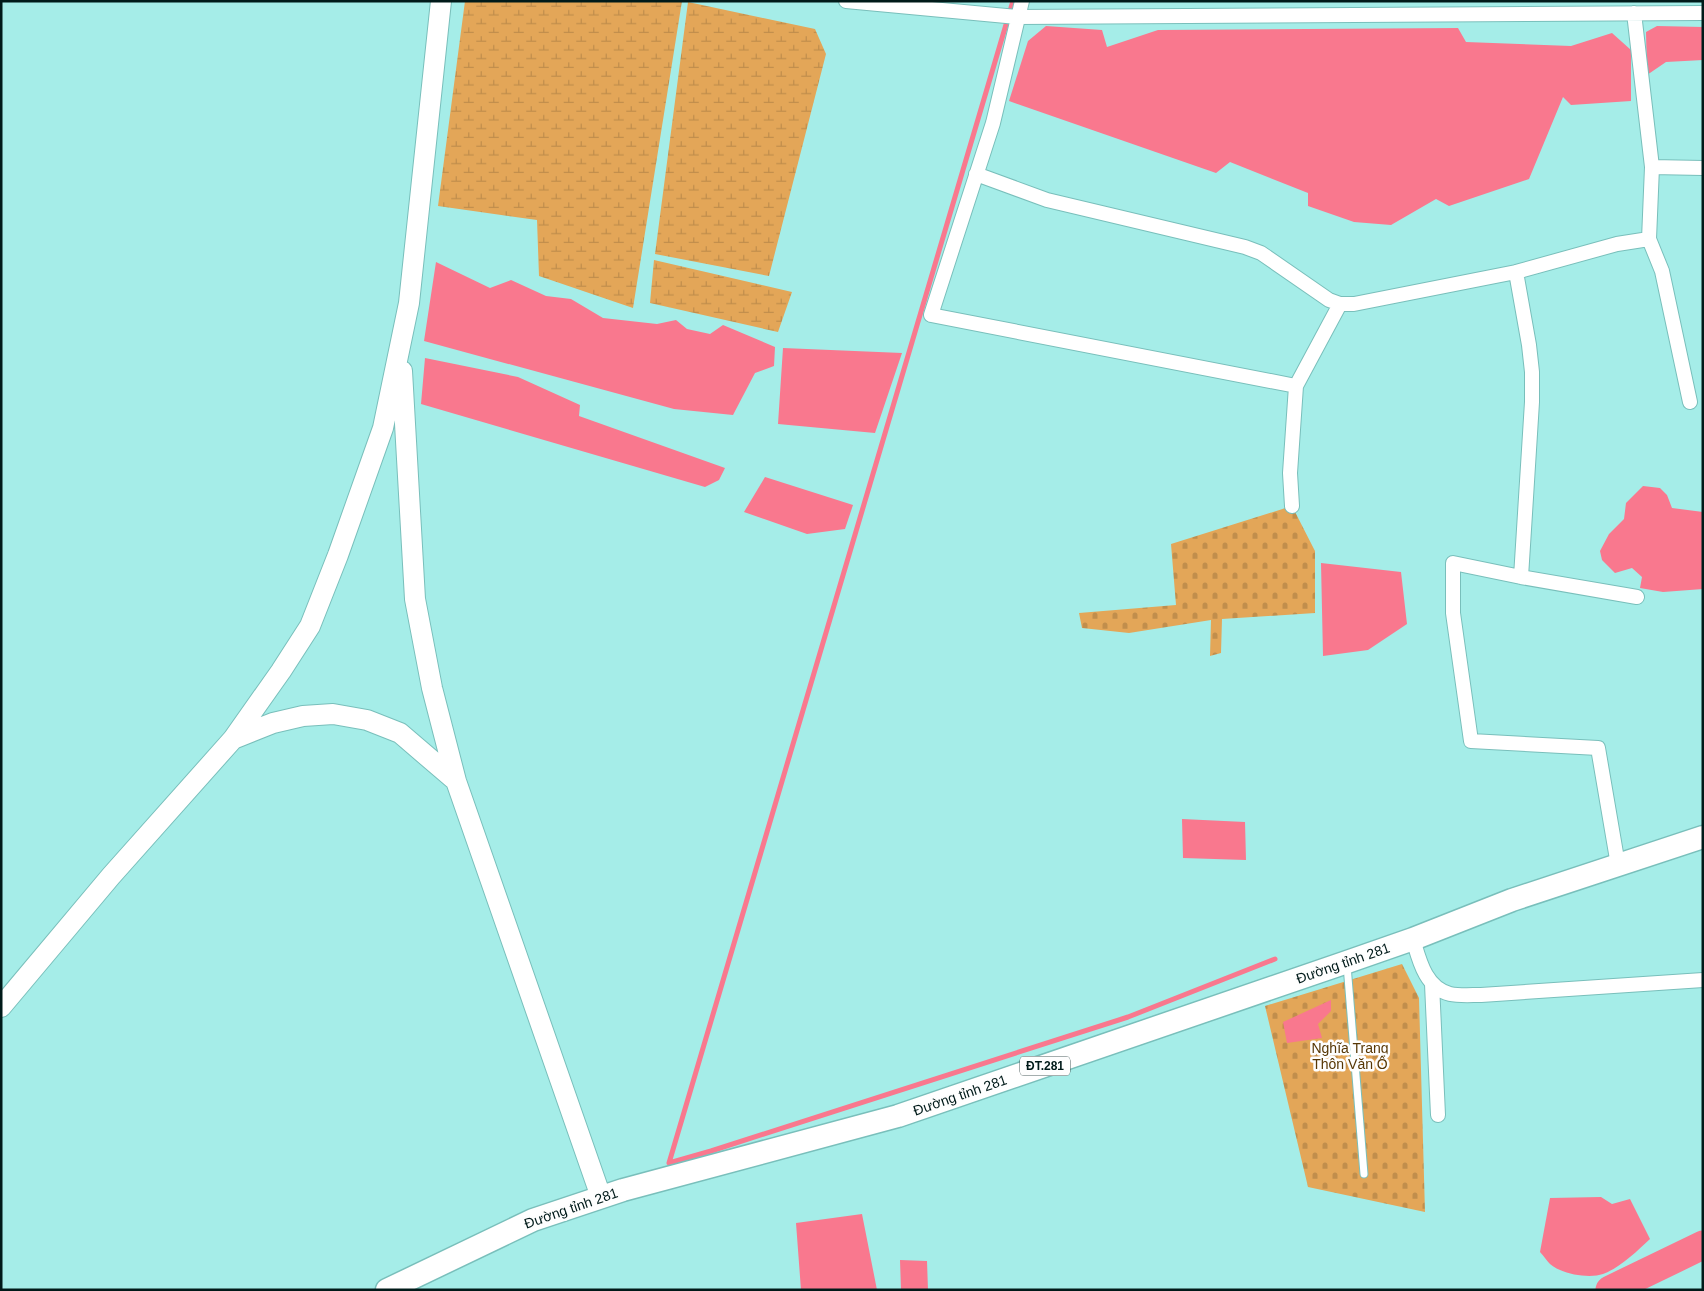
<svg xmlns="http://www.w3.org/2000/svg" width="1704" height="1291" viewBox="0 0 1704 1291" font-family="Arial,sans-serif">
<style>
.wetland{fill:url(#wetland-marsh)}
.cemetery{fill:url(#cemetery-stones)}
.water{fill:#f9788e}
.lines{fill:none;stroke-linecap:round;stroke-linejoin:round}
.stream{stroke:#f9788e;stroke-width:5}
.river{stroke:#f9788e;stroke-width:29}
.lane-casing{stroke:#79bfbb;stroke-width:9}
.street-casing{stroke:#79bfbb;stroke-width:16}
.secondary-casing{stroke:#79bfbb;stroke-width:22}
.primary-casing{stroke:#79bfbb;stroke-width:25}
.lane{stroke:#fff;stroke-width:7}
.street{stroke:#fff;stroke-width:14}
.secondary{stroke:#fff;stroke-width:20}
.primary{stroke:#fff;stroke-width:22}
.labels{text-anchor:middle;stroke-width:5;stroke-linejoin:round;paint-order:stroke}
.shield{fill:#fefefe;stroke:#4c5e5e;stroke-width:1}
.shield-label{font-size:12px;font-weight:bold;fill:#001a19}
.street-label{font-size:14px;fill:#001a19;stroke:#fefefe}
.park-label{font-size:14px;fill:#573705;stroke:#fefefe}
</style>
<defs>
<pattern id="wetland-marsh" width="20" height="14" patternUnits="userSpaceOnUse" patternTransform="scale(1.25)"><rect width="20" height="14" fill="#e3a658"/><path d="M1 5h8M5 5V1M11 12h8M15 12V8" fill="none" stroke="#c18e4c"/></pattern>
<pattern id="cemetery-stones" width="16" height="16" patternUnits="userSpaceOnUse" patternTransform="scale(1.25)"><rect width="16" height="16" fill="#e3a658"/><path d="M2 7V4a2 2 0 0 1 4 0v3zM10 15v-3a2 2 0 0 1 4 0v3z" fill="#c18e4c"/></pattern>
</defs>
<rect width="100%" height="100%" fill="#a5ede8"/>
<path class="wetland" d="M465,1H682L633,308L539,276L537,220L438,206Z
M688,2L815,29L826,54L769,276L655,254Z
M654,260L792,292L778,332L650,303Z"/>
<path class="cemetery" d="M1292,506L1315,551V613L1222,619L1221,653L1210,656L1211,620L1129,633L1082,628L1079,613L1176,605L1171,544Z
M1402,964L1419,998L1425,1212L1308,1187L1265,1006Z"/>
<path class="water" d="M1046,26L1102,30L1107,47L1158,30L1458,28L1466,42L1571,46L1612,33L1631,50V101L1571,105L1563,97L1529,179L1449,206L1436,199L1391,225L1354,222L1308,206V193L1230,162L1216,173L1009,101L1028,41Z
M1657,26L1703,27V60L1666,62L1647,75L1646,32Z
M436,262L490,288L511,280L546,296L571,299L603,318L657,324L676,320L687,329L710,334L723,325L775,347L774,366L755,373L733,415L674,409L424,341Z
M783,348L902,353L875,433L778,424Z
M425,358L518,377L580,405L579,416L725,468L719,480L705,487L421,404Z
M765,477L853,505L845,529L807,534L744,512Z
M1643,486L1660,488L1667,495L1672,508L1703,512V589L1663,592L1640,588L1642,577L1632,568L1615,573L1602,560L1600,551L1609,534L1624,519L1626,503Z
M1321,563L1401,572L1407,624L1368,650L1323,656Z
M1182,819L1245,822L1246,860L1183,858Z
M1331,1000V1011L1318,1024L1322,1038L1287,1043L1283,1022Z
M1601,1197L1612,1204L1630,1199L1650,1239C1636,1252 1621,1267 1603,1274C1589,1279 1561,1274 1550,1264C1547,1261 1544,1256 1540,1252L1550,1198Z
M862,1214L877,1290H801L796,1223Z
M900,1260L927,1261L928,1290H901Z"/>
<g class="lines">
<path class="stream" d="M1013,1L669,1163L711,1151L1128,1017L1275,959"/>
<path class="river" d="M1610,1290L1703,1245"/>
<defs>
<path id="lane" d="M1347,965L1364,1174"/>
<path id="street" d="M846,1L1017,17L1703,13
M1022,1L993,123L931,315L1296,386
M1634,13L1652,167L1649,239L1662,271L1690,402
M1652,167L1703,168
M976,174L1047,200L1245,247L1261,253L1329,300L1340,304H1354L1516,272L1617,244L1649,239
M1516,272L1529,345L1532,372V402L1521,577
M1292,506L1290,473L1296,386L1340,304
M1618,865L1598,748L1471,741L1453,613V563L1521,577L1637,597
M1413,939C1419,959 1425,988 1450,994C1459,996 1471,995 1481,995L1703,980
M1432,984L1438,1115"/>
<path id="secondary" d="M402,371L415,599L432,688L456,781L601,1197
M233,739L273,723L303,716L333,714L367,720L400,733L456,781
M1,1007L111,876L233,739L281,671L310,626L338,555L383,428L409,303L441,1"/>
<path id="primary" d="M387,1290L533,1220L623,1190L898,1116L1347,962L1413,939L1512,900L1703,837"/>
</defs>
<use href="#lane" class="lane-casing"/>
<use href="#street" class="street-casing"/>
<use href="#secondary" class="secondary-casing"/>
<use href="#primary" class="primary-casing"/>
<use href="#lane" class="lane"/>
<use href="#street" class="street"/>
<use href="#secondary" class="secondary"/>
<use href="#primary" class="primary"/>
</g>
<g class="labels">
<rect class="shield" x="1020" y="1056.5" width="50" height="19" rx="4"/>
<g class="shield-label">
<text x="1045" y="1070">ĐT.281</text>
</g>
<g class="street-label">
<text transform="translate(1343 963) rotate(-19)" y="5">Đường tỉnh 281</text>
<text transform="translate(960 1095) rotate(-19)" y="5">Đường tỉnh 281</text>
<text transform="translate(571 1208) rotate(-19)" y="5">Đường tỉnh 281</text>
</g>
<g class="park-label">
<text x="1350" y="1053">Nghĩa Trang<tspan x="1350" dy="16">Thôn Văn Ổ</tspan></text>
</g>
</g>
<rect width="1704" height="1291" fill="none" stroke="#001a19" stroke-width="5"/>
</svg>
